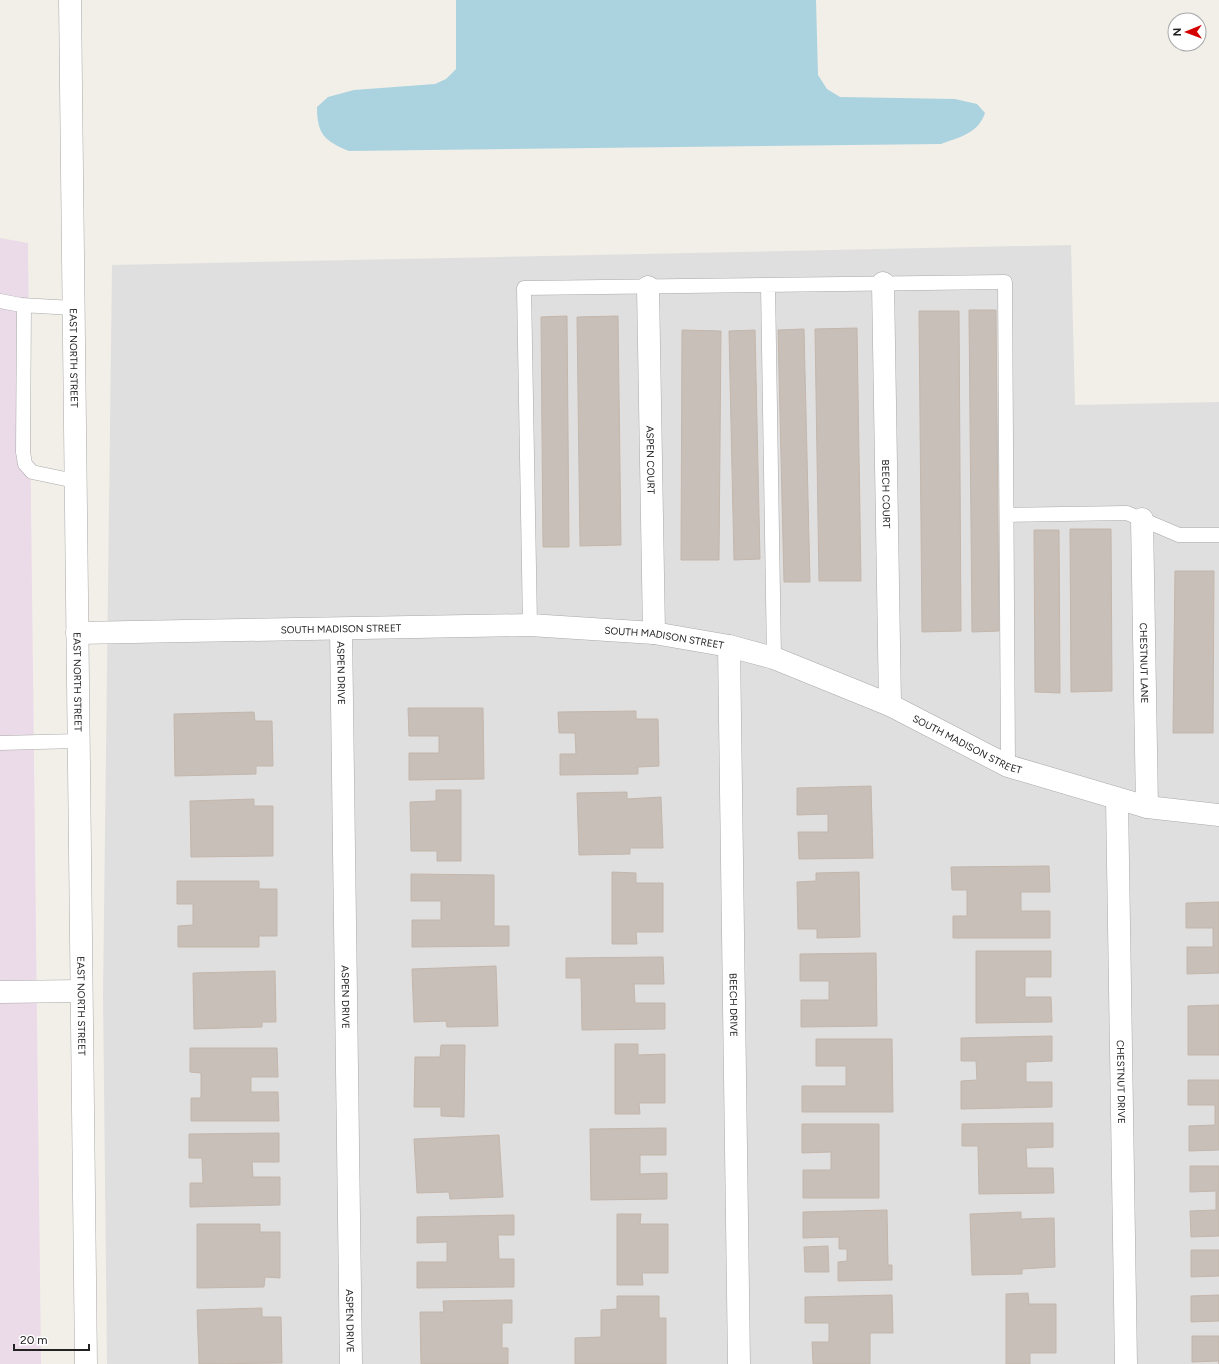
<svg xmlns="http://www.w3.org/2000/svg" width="1219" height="1364" viewBox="0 0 1219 1364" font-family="Figtree,sans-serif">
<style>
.residential{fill:#e0dfdf}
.industrial{fill:#ebdbe8}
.water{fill:#aad3df}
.building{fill:#c7bfb8;stroke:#c4b6ab}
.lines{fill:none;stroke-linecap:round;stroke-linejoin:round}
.service-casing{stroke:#a9a9a9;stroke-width:15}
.minor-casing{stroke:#a9a9a9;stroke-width:23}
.tertiary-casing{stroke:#a9a9a9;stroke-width:23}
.service{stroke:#fff;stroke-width:14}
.minor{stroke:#fff;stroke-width:22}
.tertiary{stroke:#fff;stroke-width:22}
.labels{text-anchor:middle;stroke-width:4;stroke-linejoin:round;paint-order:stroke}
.street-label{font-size:10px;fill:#222;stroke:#fff}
</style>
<rect width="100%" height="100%" fill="#f2efe9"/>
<path class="residential" d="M1071,245L1075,405L1219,402V1364H107L103,995L112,265Z"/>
<path class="industrial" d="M0,238L28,243L41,1364H0Z"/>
<path class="water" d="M456,0H816L818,75L827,89L840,97L955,99L977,104L985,113C978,134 959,137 941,144L349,151C325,141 317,135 317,107L328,97L354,90L435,84L446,79L456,69Z"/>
<path class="building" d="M969,310H996L999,631L972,632Z
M919,311H959L961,631L922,632Z
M567,316L569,547H543L541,317Z
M618,316L621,545L580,546L577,317Z
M857,328L861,581H819L815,329Z
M804,329L810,582H784L778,330Z
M682,330L721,331L719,560H681Z
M755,330L760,559L734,560L729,331Z
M1070,529H1111L1112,691L1071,692Z
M1034,530H1059L1060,693L1035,692Z
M1175,571H1214L1213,733H1173Z
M408,708H483L484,779L409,780V753H439V736H409Z
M636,711V719H658L659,766L638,767V774L560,775V754H576L575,733H559L558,712Z
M254,712L255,721H272L273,766H256V774L175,776L174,714Z
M871,786L873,858L799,859L798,832H828V814L797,815V788Z
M436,790H461V861H437V851H411L410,802L436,801Z
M627,792V799L661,797L663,848H630V854L579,855L577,793Z
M254,799V806H273V856L191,857L190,801Z
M1049,866L1050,892H1021V911H1050V938H953V916H967V890H952L951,867Z
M612,872L636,873V883H663V932H636L637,944H612Z
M859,872L860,937L817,938V929H798L797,882L816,881V873Z
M411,874L494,875V926H509V946L412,947V920H441V901H411Z
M177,881H259V889H277V936H259V947H178V926L193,925V904H177Z
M1219,902V973L1187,974V947H1213V928H1186V903Z
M976,951H1051V977H1025V997H1051L1052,1022L976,1023Z
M876,953L877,1026L801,1027V1000H829V981H800V954Z
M663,957L664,984H634L635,1003H665V1029L582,1030L581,978H566V958Z
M496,966L498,1026L447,1027L446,1021L414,1022L412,969Z
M275,971L276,1022H262V1027L194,1029L193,973Z
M1219,1005V1055H1188V1006Z
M1052,1036V1061L1026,1062V1082H1052V1107L961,1109V1081L977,1080L976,1061H961V1038Z
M816,1039H892L893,1112H802V1086H846V1066H816Z
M615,1044H638V1055L665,1054V1103H639L640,1114H615Z
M441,1045H465L464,1117L441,1116V1107H414L415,1057H440Z
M190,1048H277L278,1077H251V1092H278L279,1121H191V1098H201V1073L190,1072Z
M1188,1080H1219V1150L1189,1151V1126L1215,1125V1105H1188Z
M1053,1123V1147L1026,1148L1027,1168H1053L1054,1193L979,1194L978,1146H962V1124Z
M802,1124H879V1198H803V1170H831V1152L802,1153Z
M666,1128V1155H640V1174L667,1173V1199L591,1200L590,1129Z
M279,1133V1162H252L253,1177H280V1205L190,1207V1183H203L202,1158H189V1134Z
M499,1135L503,1197L450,1199L449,1192L417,1193L414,1139Z
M1190,1166H1219V1236L1191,1237L1190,1211L1216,1210V1191L1190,1192Z
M887,1210L888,1265H892V1280L838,1281V1262L847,1261V1249H839V1237L803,1238V1212Z
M1021,1212V1219L1054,1218L1055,1267L1022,1269V1274L972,1275L970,1214Z
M617,1214H641L640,1224H668V1273H642L643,1285H617Z
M514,1215V1235H498L499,1259H514V1287L417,1288V1262H447V1242L417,1243V1217Z
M197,1224H260V1232H280V1278L265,1277L264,1287L197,1288Z
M828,1246L829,1272H805L804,1247Z
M1191,1250H1219V1276L1191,1277Z
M1028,1293L1029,1304H1056V1353H1030V1364H1006V1294Z
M892,1295L893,1333H870V1364H813L812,1342H829V1323H805V1297Z
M1219,1295V1321L1191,1322V1296Z
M617,1296H659V1318H666V1364H575V1338L601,1337V1310L617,1309Z
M512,1300V1323H502V1348H508V1364H421L420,1312H444L443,1301Z
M262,1308V1317H281L282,1363L199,1364L197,1310Z
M1192,1336H1219V1364V1361L1192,1362Z"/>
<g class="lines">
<defs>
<path id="service" d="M768,285L774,658
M0,301L21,305L73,308
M24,305L23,452L25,464L32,472L75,481
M1008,515L1127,513L1179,535H1219
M530,625L524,288L1005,282L1008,766
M0,743L78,741"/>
<g id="minor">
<path id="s1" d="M883,283L890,705"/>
<path id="s2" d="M648,287L654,633"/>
<path id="s3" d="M1142,519L1147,807"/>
<path id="s4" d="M341,629L351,1364"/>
<path id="s5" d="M77,633L530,625L654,633L729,646L774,658L890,705L1008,766L1147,807L1219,815"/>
<path id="s6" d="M729,646L739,1364"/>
<path id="s7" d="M1117,799L1126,1364"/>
<path d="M0,992L81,991"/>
</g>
<g id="tertiary">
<path id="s8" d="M70,0L86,1364"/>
</g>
</defs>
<use href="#service" class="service-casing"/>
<use href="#minor" class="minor-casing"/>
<use href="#tertiary" class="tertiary-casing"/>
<use href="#service" class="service"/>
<use href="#minor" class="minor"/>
<use href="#tertiary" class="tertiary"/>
</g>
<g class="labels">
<g class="street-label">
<text dy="4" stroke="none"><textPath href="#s8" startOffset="358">EAST NORTH STREET</textPath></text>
<text dy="4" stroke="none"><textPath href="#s2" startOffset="173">ASPEN COURT</textPath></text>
<text dy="4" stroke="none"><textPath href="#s1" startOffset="211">BEECH COURT</textPath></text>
<text dy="4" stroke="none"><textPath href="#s5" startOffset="264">SOUTH MADISON STREET</textPath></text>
<text dy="4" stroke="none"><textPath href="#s5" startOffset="588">SOUTH MADISON STREET</textPath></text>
<text dy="4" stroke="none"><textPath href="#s3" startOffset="144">CHESTNUT LANE</textPath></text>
<text dy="4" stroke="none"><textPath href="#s4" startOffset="44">ASPEN DRIVE</textPath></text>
<text dy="4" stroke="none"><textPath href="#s8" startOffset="682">EAST NORTH STREET</textPath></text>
<text dy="4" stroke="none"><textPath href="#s5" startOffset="912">SOUTH MADISON STREET</textPath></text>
<text dy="4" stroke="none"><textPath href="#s4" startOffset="368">ASPEN DRIVE</textPath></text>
<text dy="4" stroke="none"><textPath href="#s6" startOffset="359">BEECH DRIVE</textPath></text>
<text dy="4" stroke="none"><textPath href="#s8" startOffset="1006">EAST NORTH STREET</textPath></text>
<text dy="4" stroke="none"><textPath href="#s7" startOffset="283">CHESTNUT DRIVE</textPath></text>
<text dy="4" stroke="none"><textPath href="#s4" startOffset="692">ASPEN DRIVE</textPath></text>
</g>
</g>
<g transform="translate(1187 32) rotate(269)"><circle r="19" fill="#ffffff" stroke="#a7a7a7"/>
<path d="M0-3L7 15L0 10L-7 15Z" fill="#d40000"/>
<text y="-6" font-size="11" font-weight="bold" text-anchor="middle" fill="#222222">N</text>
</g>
<path d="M14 1344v6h75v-6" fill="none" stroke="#222222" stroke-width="2"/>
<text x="20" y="1344" font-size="12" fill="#222222" stroke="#ffffff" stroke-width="3" paint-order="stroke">20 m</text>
</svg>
